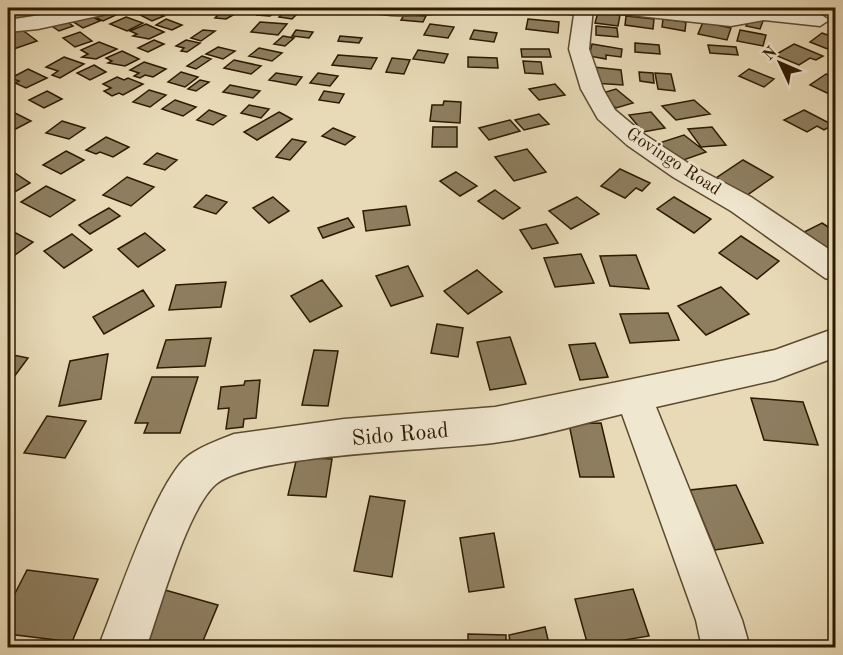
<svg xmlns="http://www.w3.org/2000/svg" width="843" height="655" viewBox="0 0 843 655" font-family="'Old Standard TT',serif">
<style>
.building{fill:#8e7e60;stroke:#2d1a01;stroke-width:1.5}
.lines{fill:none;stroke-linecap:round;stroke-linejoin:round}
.minor-casing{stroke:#5c4a2e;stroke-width:3}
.minor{fill:#f0e7d0;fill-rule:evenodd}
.labels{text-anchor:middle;stroke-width:6;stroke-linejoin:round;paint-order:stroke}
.far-street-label{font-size:18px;fill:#2d1a01;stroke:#f0e7d0}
.street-label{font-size:22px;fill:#2d1a01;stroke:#f0e7d0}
</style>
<rect width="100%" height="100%" fill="#e8dab7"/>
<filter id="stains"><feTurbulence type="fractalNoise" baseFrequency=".00333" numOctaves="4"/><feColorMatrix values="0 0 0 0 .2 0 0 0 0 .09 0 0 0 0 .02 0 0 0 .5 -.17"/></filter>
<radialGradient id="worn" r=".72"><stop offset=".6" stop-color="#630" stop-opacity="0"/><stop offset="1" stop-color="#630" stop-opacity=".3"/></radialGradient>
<path class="building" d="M263,8H278L270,16L257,15Z
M288,8H303L292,19L279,17Z
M509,8H536L537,11L510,12Z
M552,8L575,9V15L551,13Z
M665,8H698L695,14Z
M703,8H708L725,11L721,18L700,14Z
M224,9L234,10L231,12L237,13L226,19L215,18Z
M109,10L118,14L103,21L93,16Z
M150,10L164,16L152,21L138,14Z
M598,12L620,15L618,26L595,23Z
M32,13L28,19L8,20V15Z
M88,14L100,21L83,28L72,21Z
M404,15L426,16L423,22L401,20Z
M626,16L654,19L653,29L625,25Z
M126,17L143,23L127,31L110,24Z
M749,18L763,21L760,29L746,26Z
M166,19L182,25L172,30L156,25Z
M528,19L559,22L558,33L526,29Z
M663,19L686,22L685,31L662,27Z
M65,20L73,26L59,31L50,25Z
M260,22L287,24L278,35L251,32Z
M703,22L731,28L727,40L698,34Z
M146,24L164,32L149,39L133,36L137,34L130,31Z
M430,24L454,27L448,38L424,35Z
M596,26L617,28L618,37L596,35Z
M21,29L37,41L8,51V34Z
M203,30L215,31L201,41L191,38Z
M296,30L313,32L309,38L292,36Z
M474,30L497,33L494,42L470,39Z
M740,30L766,35L763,46L737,41Z
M80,32L92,41L75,47L63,38Z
M822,33L836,38L833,43L836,46L830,50L810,42Z
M283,36L294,38L285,46L274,44Z
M340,36L362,38L359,43L338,41Z
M154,40L164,44L148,52L138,48Z
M186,40L200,43L187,52L181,51L184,48L176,46Z
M99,42L117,49L96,59L82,57L88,54L81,50Z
M635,43L659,45L660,54L635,52Z
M592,44L622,49L621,57L606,55V59L589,56Z
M794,44L823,56L816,60L810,58L799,65L775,55Z
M708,45L736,47L738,55L710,53Z
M218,47L235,51L223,59L206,54Z
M259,48L282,53L272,61L249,56Z
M521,49H549L551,57H522Z
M418,50L448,54L444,63L413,59Z
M122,51L139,59L125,66L108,63L112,61L106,58Z
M338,55L377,58L371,69L332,65Z
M202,56L211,59L196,69L187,66Z
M64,57L84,64L60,78L52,75L58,71L46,67Z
M468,57L497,58L498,68L468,67Z
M392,58L410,60L404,74L386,72Z
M234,60L261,66L251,74L224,68Z
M523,61L541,62L543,74L525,73Z
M144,62L166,69L153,77L145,75L140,78L134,76L139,73L130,70Z
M94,65L106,72L90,80L77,73Z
M593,67L621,70L623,85L593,83Z
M28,69L47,78L26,88L15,83L19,81L11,78Z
M749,69L774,79L764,87L739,76Z
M181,72L198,77L185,87L168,82Z
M639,72L653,73L654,83L640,81Z
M276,73L302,77L296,85L269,80Z
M318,73L338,76L330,86L310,83Z
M655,73L671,74L675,91L658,89Z
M826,74L836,78V90L829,94L810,85Z
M117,77L124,80L128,78L143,84L123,95L119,93L112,96L104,91L111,88L103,84Z
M200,80L209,82L196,91L188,89Z
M555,84L565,95L539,100L529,89Z
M230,85L260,91L253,98L223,92Z
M616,89L633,103L616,108L599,94Z
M149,90L166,95L150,107L133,102Z
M47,91L62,99L44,108L29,100Z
M324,91L344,94L339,103L319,100Z
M175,100L196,107L183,116L162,109Z
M694,100L710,114L676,120L662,106Z
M444,101L461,102L460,123L430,121L432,105H443Z
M249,105L269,109L261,118L241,113Z
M209,110L226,116L213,125L197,120Z
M804,110L833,125L824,130L817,126L807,132L784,120Z
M11,111L31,121L12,131L8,129V112Z
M279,112L292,119L257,140L244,132Z
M651,112L665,128L643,132L629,115Z
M539,114L549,124L524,130L515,120Z
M510,120L520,131L489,140L479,128Z
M62,121L85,128L69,139L46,133Z
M433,127H457V147H432Z
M712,127L726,145L701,147L688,129Z
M333,128L355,137L345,145L322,136Z
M684,135L706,152L675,163L653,145Z
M106,137L129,147L113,157L100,152L96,154L86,150Z
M292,139L306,142L290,160L276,157Z
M527,149L546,172L514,181L495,157Z
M66,151L84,160L61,174L43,165Z
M157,153L177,160L165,170L144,164Z
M743,160L773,177L743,198L713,180Z
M620,169L650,183L642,191L636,188L625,198L601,186Z
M12,171L30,183L8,196V174Z
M456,172L477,186L460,196L440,181Z
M127,177L154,187L131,206L103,195Z
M46,186L75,200L50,217L21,202Z
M495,190L520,208L503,219L478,201Z
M206,195L227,202L216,214L194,207Z
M273,197L289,211L269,223L253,208Z
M577,197L599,214L571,229L549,211Z
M674,197L711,219L694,233L657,209Z
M406,206L410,225L366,231L363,211Z
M109,208L120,216L90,234L79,225Z
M348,218L354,227L323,238L318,228Z
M822,223L836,232V260L800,234Z
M546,224L558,243L532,249L520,230Z
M10,230L33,242L8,260V231Z
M145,233L165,250L138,267L118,249Z
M72,234L92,250L64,268L44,251Z
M741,236L779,261L757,279L719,253Z
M581,254L594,283L555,287L544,258Z
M636,255L649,289L610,286L600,256Z
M408,266L423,296L391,306L376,276Z
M477,270L502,292L468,314L444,291Z
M322,280L342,306L310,322L291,296Z
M226,282L221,307L169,310L176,285Z
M721,287L749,314L706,335L678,306Z
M143,290L154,306L104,334L93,317Z
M668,313L679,340L630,343L620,314Z
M437,324L463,328L458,357L431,353Z
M510,337L526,384L490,390L477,342Z
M211,338L205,366L157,368L166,340Z
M595,343L608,377L580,380L569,345Z
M314,350L338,351L328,406L302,405Z
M8,354L28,358L8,385Z
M108,354L101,399L59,406L70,361Z
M152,377H198L180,433H144L148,423H135Z
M260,380L256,418L244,419L243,427L226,429L229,408L218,409L221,387L244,385L245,381Z
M751,398L803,402L818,445L764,440Z
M47,416L86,421L65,458L24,453Z
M601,423L614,477H580L569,424Z
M297,457L332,459L326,497L288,495Z
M736,485L763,543L715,550L690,490Z
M370,496L405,501L392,577L354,571Z
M494,533L504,587L469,592L460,538Z
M27,570L98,579L72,642L8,634V607Z
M633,589L649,636L588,646L575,599Z
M165,590L218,605L200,648H137Z
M545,627L550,648H511L509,635Z
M468,634L506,635V648H468Z"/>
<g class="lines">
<defs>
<path id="minor" d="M86,8H119L116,12L38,29L8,32V20Z
M363,8H449C442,18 370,18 363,8Z
M575,8H593L589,49L603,89L615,110L645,135L691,165L751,197L836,254V281L825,278L731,211L673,177L627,145L598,119L581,89L569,49Z
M603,8H651L731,14L764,10L820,14L829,20L820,26L764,20L731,26L612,13Z
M836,328V357L775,380L656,407L742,620L750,648H702L696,620L622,414C580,424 536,438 493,443C439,450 249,454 215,485C186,512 161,607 146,648H98C116,604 156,481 188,456C201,446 219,440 234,434L344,419L495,407L775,350Z"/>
</defs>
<use href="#minor" class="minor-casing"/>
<use href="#minor" class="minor"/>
</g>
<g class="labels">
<g class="far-street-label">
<text transform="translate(674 161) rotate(33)" y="6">Govingo Road</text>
</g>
<g class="street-label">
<text transform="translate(400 433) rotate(-5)" y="8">Sido Road</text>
</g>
</g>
<rect width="843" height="655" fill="none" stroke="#e8dab7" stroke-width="30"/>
<rect x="9" y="9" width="825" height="637" fill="none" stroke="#2d1a01" stroke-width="3"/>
<rect x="15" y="15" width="813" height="625" fill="none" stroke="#2d1a01" stroke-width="1.5"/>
<g transform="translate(780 63) rotate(314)" stroke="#f0e7d0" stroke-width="4.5" paint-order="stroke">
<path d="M0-4.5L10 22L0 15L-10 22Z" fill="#2d1a01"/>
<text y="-9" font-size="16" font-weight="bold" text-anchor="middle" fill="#2d1a01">N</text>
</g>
<rect width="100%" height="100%" filter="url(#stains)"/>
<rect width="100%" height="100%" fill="url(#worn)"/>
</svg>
